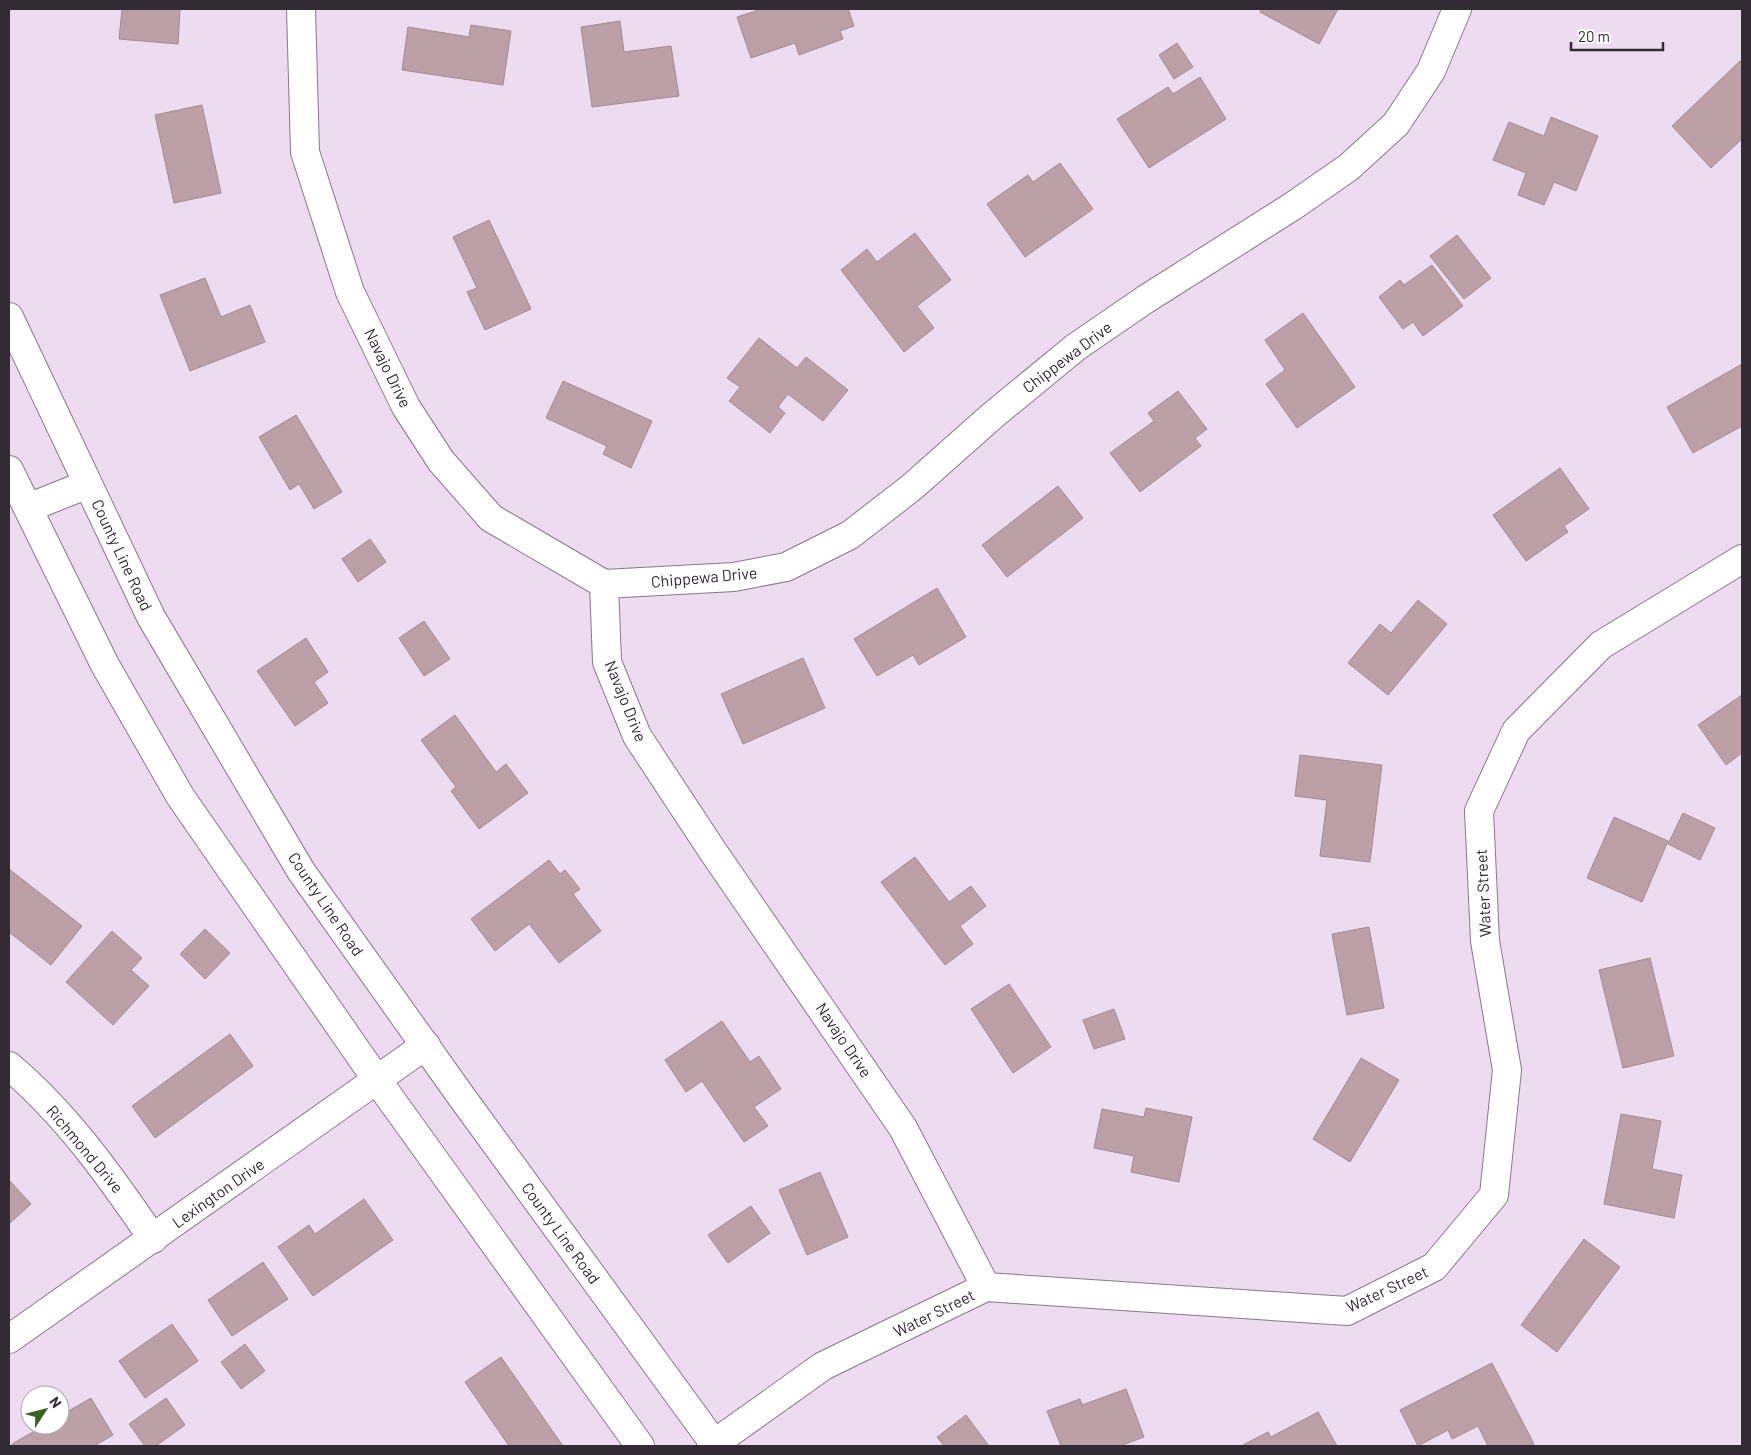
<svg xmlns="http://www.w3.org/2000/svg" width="1751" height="1455" viewBox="0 0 1751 1455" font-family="Barlow,sans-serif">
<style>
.building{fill:#bba0a8;stroke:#a48a92}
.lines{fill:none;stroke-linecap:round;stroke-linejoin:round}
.street-casing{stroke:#89788b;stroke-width:30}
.secondary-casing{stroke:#89788b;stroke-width:30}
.street{stroke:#fff;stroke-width:28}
.secondary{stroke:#fff;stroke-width:28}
.labels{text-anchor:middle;stroke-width:4.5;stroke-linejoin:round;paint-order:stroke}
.street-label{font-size:16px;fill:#322b33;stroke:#fff}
</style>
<rect width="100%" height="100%" fill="#eddbef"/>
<path class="building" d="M122,9H180L178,44L119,39Z
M762,9H848L854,26L840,31L843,39L799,55L795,43L751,58L737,17Z
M1261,9H1338L1319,44L1260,12Z
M620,21L624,52L671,46L679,96L592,107L581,27Z
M471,25L511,31L503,85L402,70L408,27L469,37Z
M1177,43L1193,67L1174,79L1159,55Z
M1740,61L1742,63V139L1711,168L1672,126Z
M1200,77L1226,119L1149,168L1117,119L1168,87L1173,94Z
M202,105L221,193L174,203L155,115Z
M1551,117L1598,136L1576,191L1554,182L1544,205L1518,195L1526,173L1493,160L1509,122L1544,136Z
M1060,163L1093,209L1025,257L987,204L1028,175L1033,182Z
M489,220L531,309L485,330L467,292L477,288L453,237Z
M915,233L951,280L917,306L934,328L904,352L841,270L867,249L877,262Z
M1457,235L1491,278L1464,299L1430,256Z
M1432,265L1463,306L1423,336L1413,322L1403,329L1379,297L1400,280L1404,285Z
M205,278L221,317L250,305L265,342L190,371L160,295Z
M1303,313L1355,387L1297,428L1266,384L1285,370L1265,340Z
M759,338L797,368L806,357L848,390L823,421L788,394L778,407L785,413L770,433L729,401L740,387L727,378Z
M1742,364V426L1693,453L1667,407Z
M563,381L652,421L631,468L603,454L607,446L546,418Z
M1178,391L1207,429L1195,438L1201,446L1140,492L1110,453L1154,421L1148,413Z
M296,415L342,492L314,509L299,484L290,490L259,437Z
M1560,468L1589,509L1564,526L1568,532L1526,561L1493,515Z
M1058,486L1083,518L1007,577L982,545Z
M370,539L386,562L358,582L342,559Z
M937,588L966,637L919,665L913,655L877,676L854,639Z
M1418,600L1447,624L1388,695L1348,663L1380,624L1391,633Z
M424,621L450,659L424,676L399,638Z
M306,638L328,672L314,682L328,703L295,726L257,671Z
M803,658L825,708L743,744L721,694Z
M1742,695V753L1726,765L1698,725Z
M455,715L496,772L506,764L528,793L479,829L451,791L456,787L421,740Z
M1300,755L1382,765L1370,862L1320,856L1327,800L1295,796Z
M1683,813L1715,828L1700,860L1668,844Z
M1614,817L1668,841L1642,902L1587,878Z
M915,857L949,902L971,886L986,906L960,926L973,944L945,965L881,882Z
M549,860L560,874L565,870L580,889L573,894L601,931L559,963L529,924L495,951L471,919Z
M9,869L82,926L51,965L9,932Z
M1369,927L1384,1008L1347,1015L1332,934Z
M205,929L230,953L205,979L180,954Z
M112,931L142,958L131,970L149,986L113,1025L66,982Z
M1650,958L1674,1056L1623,1068L1599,970Z
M1009,984L1051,1047L1013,1073L971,1009Z
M1114,1009L1125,1039L1094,1049L1083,1020Z
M722,1021L750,1062L759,1056L781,1089L754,1107L768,1126L744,1142L702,1081L686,1092L665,1060Z
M230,1034L253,1066L155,1138L132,1106Z
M1361,1058L1399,1080L1350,1162L1313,1139Z
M1146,1108L1192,1117L1179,1182L1131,1172L1134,1156L1094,1148L1102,1109L1144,1117Z
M1621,1114L1661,1121L1652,1169L1682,1175L1674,1218L1604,1204Z
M820,1172L848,1237L807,1255L779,1190Z
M9,1180L31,1204L9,1224Z
M364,1199L393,1240L313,1296L278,1247L309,1225L315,1234Z
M751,1206L770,1233L728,1263L708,1235Z
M1584,1239L1620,1267L1557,1352L1521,1325Z
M263,1262L288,1299L232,1336L208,1300Z
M172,1324L198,1361L145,1398L119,1361Z
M245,1344L265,1371L241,1389L221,1362Z
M501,1357L563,1446H509L465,1382Z
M1492,1363L1534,1444L1529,1446H1488L1478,1426L1452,1439L1448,1430L1418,1446L1400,1410Z
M1126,1389L1144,1437L1120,1446H1061L1047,1411L1080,1399L1082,1405Z
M91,1398L113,1435L94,1446H13L12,1444L45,1425H60V1416Z
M166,1398L185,1425L156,1446H145L129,1424Z
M1318,1412L1337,1446H1241L1268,1432L1271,1437Z
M966,1415L989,1446H944L937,1437Z"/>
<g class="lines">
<defs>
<path id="street" d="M301,9L305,152L350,292L406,407L441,461L491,518L604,584
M604,584L734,577L786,567L850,535L912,487L992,416L1076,347L1146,299L1293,206L1349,167L1396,124L1431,71L1457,9
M604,584L607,662L637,736L712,850L903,1128L986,1287
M9,1066C66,1114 111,1177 153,1239
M9,1339L426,1045
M711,1446L823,1366L986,1287L1347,1311L1434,1267L1494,1195L1507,1070L1485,941L1479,811L1516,731L1601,645L1742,559"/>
<path id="secondary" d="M9,317L151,617L301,871L461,1096L716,1446
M9,470L105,665L180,796L377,1080L640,1446
M28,508L88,484"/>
</defs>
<use href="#street" class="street-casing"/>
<use href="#secondary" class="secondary-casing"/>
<use href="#street" class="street"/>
<use href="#secondary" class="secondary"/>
</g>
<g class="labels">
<g class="street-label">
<text transform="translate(1067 357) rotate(-37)" y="6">Chippewa Drive</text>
<text transform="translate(388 368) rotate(64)" y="6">Navajo Drive</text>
<text transform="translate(122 555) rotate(65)" y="6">County Line Road</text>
<text transform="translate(704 577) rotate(-5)" y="6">Chippewa Drive</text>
<text transform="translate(626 701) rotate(68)" y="6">Navajo Drive</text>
<text transform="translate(1483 893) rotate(-93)" y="6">Water Street</text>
<text transform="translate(326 904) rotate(56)" y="6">County Line Road</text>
<text transform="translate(844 1040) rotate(56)" y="6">Navajo Drive</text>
<text transform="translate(85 1149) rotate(50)" y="6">Richmond Drive</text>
<text transform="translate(218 1193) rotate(-35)" y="6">Lexington Drive</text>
<text transform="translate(561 1233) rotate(54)" y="6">County Line Road</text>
<text transform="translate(1387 1289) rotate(-25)" y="6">Water Street</text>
<text transform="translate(934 1313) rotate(-26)" y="6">Water Street</text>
</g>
</g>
<rect width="1751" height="1455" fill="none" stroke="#322b33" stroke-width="20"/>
<g transform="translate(45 1410) rotate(54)"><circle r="24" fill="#ffffff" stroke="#adaaad"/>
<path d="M0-4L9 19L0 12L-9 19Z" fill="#396421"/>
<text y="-8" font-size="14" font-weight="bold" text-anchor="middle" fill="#322b33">N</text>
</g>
<path d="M1571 42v8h92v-8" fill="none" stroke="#322b33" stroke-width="2.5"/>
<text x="1578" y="42" font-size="15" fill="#322b33" stroke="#ffffff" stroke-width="4" paint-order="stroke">20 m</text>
</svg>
